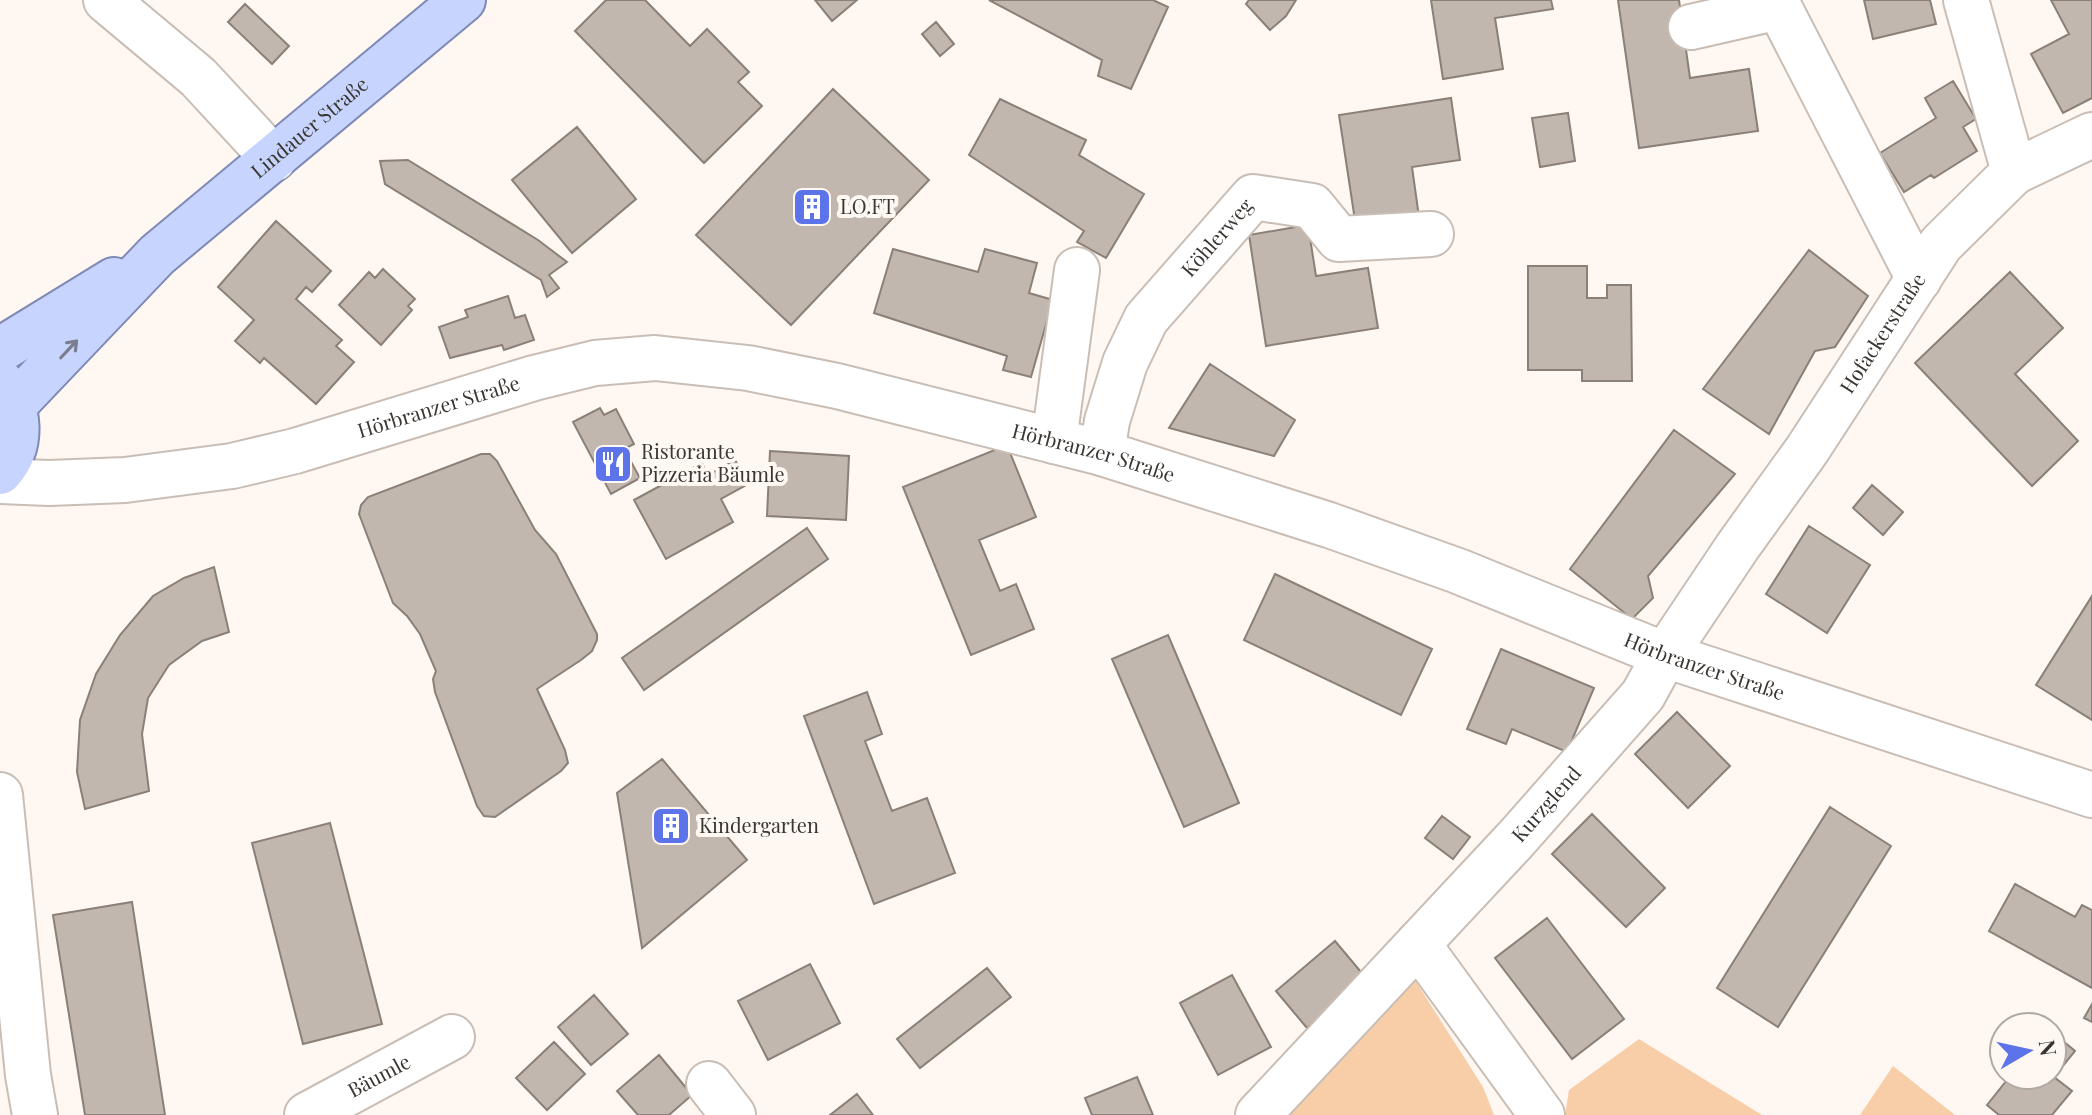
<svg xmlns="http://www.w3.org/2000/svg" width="2092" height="1115" viewBox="0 0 2092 1115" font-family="'Playfair Display',serif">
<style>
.green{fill:#f8cea8}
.building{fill:#c1b7ae;stroke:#8a8078;stroke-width:2}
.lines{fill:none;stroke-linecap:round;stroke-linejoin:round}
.minor-casing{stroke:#c9beb5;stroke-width:48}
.major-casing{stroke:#7e8ab5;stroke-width:48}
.minor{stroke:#fff;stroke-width:44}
.major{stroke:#c7d4fd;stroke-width:44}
.oneway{stroke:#797d8d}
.labels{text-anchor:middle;stroke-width:8;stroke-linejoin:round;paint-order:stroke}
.street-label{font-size:20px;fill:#3a3632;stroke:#fef7f2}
.poi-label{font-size:20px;fill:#3a3632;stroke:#fef7f2;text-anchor:start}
</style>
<rect width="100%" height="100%" fill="#fef7f2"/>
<path class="green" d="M1411,974L1483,1087L1494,1115H1282Z
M1639,1039L1762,1115H1565L1569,1090Z
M1893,1066L1955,1115H1860Z"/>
<path class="building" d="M606,0H645L690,46L707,29L749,72L738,82L762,106L704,163L575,31Z
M815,0H857L832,21Z
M989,0H1153L1168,7L1131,89L1098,76L1102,60Z
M1249,0H1296L1286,16L1270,30L1246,4Z
M1431,0H1551L1553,9L1495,18L1503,69L1443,79Z
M1618,0H1679L1690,78L1749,69L1758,131L1639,148Z
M1864,0H1930L1936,24L1873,39Z
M2051,0H2092V98L2063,113L2031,54L2069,34Z
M245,4L289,46L272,64L228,22Z
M936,22L954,44L940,56L922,34Z
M1953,81L1976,119L1963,127L1977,151L1934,178L1931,175L1904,192L1880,153L1936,118L1925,98Z
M833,89L929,180L791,325L696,235Z
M1451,98L1460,160L1412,167L1419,217L1356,227L1339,115Z
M1000,99L1086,140L1079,155L1144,194L1106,258L1077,242L1084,231L969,155Z
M1568,113L1575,161L1540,167L1532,118Z
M577,127L636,199L572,253L512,180Z
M408,160L538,240L567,262L549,275L559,288L547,297L541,280L385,184L380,161Z
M276,221L331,271L312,292L306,287L296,299L342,340L336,346L354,362L316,404L264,358L260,363L235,341L254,320L218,287Z
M1308,225L1316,276L1368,268L1378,328L1266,346L1249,235Z
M893,249L978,272L985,249L1037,263L1029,293L1053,300L1031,377L1003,370L1007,356L874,313Z
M1809,250L1868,296L1835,347L1815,351L1769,434L1703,389Z
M1528,266H1587V298H1607V285H1631L1632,381H1582V370H1528Z
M383,269L415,299L408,306L412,310L381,345L339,305L369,272L375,278Z
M2010,272L2063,328L2015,374L2078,441L2032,486L1915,363Z
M508,296L515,318L525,315L534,340L504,350L502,345L450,358L439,327L468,317L465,310Z
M1210,364L1295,420L1274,456L1169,428Z
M600,408L604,415L616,409L634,444L624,449L640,478L611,494L573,422Z
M1674,430L1735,474L1648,576L1653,598L1632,619L1570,569Z
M1007,445L1036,517L979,540L1000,591L1016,584L1034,629L971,655L903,487Z
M770,451L849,456L846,520L767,516Z
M481,454H490L497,461L535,530L556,554L597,634V640L592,651L581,660L537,689L565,750L568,763L561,771L495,817L484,816L477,806L435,692L433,679L436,671L420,634L407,616L393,603L359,514L361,505L368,497Z
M735,460L748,484L721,499L733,522L666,559L634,500L702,463L708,475Z
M1872,485L1903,512L1883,535L1853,508Z
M1809,526L1870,565L1827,633L1766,594Z
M807,528L828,559L644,690L622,658Z
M214,567L229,632L202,641L169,665L148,698L142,734L149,791L85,809L77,772L80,720L96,674L120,635L153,596L184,578Z
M1275,574L1432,649L1401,715L1244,640Z
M2092,596V720L2036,685Z
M1168,635L1239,803L1184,827L1112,659Z
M1501,649L1594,688L1567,752L1512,729L1506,744L1467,729Z
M867,692L882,734L865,741L892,811L927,798L955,873L874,904L804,716Z
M1677,712L1730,766L1688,808L1635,754Z
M662,759L747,860L642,948L617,793Z
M1830,807L1891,846L1778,1027L1717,988Z
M1592,814L1665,888L1626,927L1552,854Z
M1442,816L1470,837L1453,859L1425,838Z
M330,823L382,1024L303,1044L252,843Z
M2015,884L2075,917L2082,905L2092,910V988L1989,931Z
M132,902L165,1115H85L53,915Z
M1547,918L1624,1019L1572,1059L1495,958Z
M1335,941L1366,978L1307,1028L1276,991Z
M810,964L840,1023L768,1060L738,1001Z
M987,968L1011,997L920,1068L897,1039Z
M1232,975L1271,1047L1218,1075L1180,1003Z
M594,995L628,1034L591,1065L558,1027Z
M2092,1004V1022L2084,1018Z
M2052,1032L2075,1051L2054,1077L2072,1091L2052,1115H1999L1987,1105L2011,1075H2052Z
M554,1042L585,1074L547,1110L516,1078Z
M659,1055L692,1095L669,1115H638L617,1091Z
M1137,1077L1153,1115H1092L1085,1098Z
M857,1094L873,1115H830Z"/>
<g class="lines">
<defs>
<g id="minor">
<path d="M106,0L198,77L274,159"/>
<path d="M1691,27L1779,7L1919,279"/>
<path d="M2014,172L2092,135"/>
<path d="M1054,441L1077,270"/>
<path id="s1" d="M1102,453L1107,421L1125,363L1146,319L1253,197L1312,206L1339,239L1431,234"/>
<path id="s2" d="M0,481L49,483L125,480L232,466L295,451L534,378L595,363L655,358L748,368L837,386L1102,453L1329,525L1458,571L1665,655L2092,795"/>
<path d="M0,795L28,1075L35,1115"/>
<path d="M1418,944L1542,1115"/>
<path d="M709,1084L733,1115"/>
<path id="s3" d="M307,1115L452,1037"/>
<path id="s4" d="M1258,1115L1516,839L1643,695L1665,655L1738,546L1807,450L1941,244L2014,172L1966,0"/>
</g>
<g id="major">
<path d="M0,350L114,280"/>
<path d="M0,381C20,409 24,445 0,472"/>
<path id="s5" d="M14,405L157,255L463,0"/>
</g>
</defs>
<use href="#minor" class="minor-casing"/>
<use href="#major" class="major-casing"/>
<use href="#minor" class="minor"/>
<use href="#major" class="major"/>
</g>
<defs><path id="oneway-shaft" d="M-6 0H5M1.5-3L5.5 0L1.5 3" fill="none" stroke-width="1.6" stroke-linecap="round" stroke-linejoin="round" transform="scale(2)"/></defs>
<use class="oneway" href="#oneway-shaft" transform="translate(69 349) rotate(-47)"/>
<defs>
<symbol id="building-square" viewBox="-11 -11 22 22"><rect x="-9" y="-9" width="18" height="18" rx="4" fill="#5c73ea" stroke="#fef7f2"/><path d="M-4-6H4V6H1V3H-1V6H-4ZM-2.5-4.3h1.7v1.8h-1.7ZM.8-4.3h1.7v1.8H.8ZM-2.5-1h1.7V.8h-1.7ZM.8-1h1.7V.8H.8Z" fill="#fff"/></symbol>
<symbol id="restaurant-square" viewBox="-11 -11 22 22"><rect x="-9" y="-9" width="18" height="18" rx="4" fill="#5c73ea" stroke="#fef7f2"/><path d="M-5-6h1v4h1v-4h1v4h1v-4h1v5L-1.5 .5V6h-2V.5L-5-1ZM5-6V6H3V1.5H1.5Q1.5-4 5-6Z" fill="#fff"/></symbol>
</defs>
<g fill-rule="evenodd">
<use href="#building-square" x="790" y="185" width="44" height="44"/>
<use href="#restaurant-square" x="591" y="442" width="44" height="44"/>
<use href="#building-square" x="649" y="804" width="44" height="44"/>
</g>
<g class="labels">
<g class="street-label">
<text dy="7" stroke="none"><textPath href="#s5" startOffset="406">Lindauer Straße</textPath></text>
<text dy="7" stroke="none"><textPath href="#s1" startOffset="250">Köhlerweg</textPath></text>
<text dy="7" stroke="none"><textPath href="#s4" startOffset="1004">Hofackerstraße</textPath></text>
<text dy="7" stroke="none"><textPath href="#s2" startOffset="448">Hörbranzer Straße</textPath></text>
<text dy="7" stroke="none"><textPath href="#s2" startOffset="1120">Hörbranzer Straße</textPath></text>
<text dy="7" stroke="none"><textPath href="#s2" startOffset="1768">Hörbranzer Straße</textPath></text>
<text dy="7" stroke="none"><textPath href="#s4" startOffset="424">Kurzglend</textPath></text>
<text dy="7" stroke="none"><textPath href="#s3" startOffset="82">Bäumle</textPath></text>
</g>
<g class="poi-label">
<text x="840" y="214">LO.FT</text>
<text x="641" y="459">Ristorante<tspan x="641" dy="23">Pizzeria Bäumle</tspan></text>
<text x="699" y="833">Kindergarten</text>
</g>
</g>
<g transform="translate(2028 1051) rotate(81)"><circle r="38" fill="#fef7f2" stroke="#b0aaa5" stroke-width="2"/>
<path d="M0-6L14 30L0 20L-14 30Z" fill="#5c73ea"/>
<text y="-12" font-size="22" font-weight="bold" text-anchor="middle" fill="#3a3632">N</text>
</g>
</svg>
